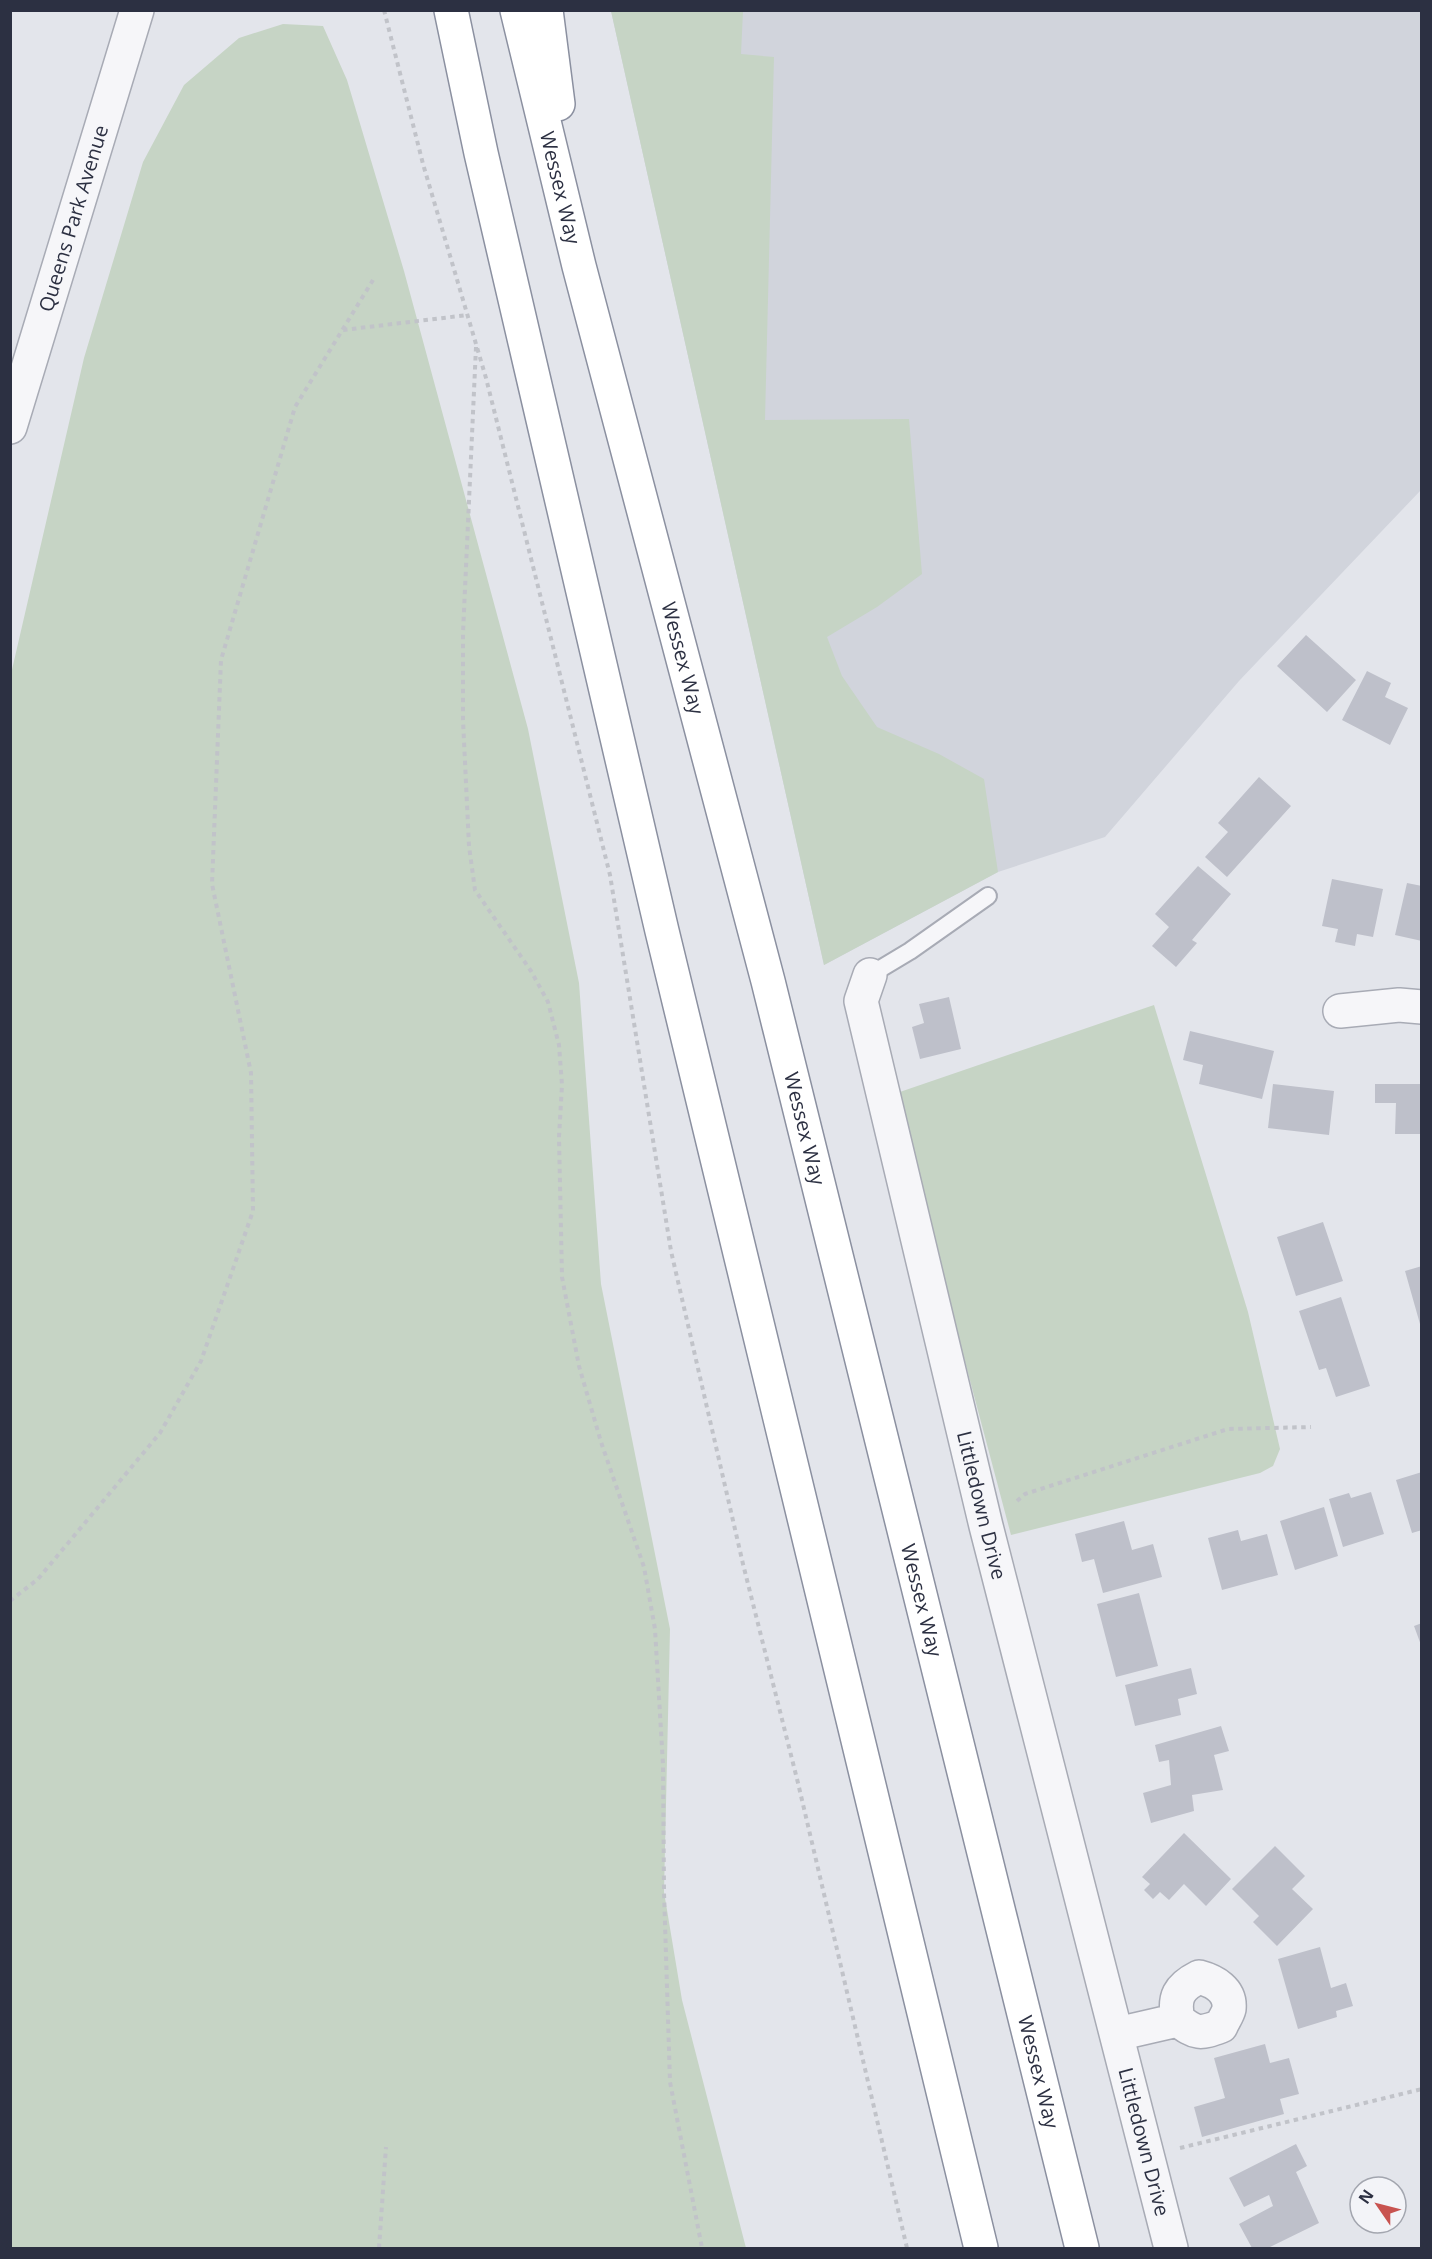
<svg xmlns="http://www.w3.org/2000/svg" width="1432" height="2259" viewBox="0 0 1432 2259" font-family="'Open Sans',sans-serif">
<style>
.built{fill:#d1d4dc}
.green{fill:#c6d4c5}
.building{fill:#bec0ca}
.lines{fill:none;stroke-linecap:round;stroke-linejoin:round}
.service-casing{stroke:#a8abb5;stroke-width:20}
.minor-casing{stroke:#a8abb5;stroke-width:36}
.trunk-casing{stroke:#8b90a0;stroke-width:36}
.path{stroke:#c1c3c9;stroke-width:4;stroke-dasharray:4.5 4.5;stroke-linecap:butt}
.service{stroke:#f6f6f9;stroke-width:16}
.minor{stroke:#f6f6f9;stroke-width:33}
.trunk{stroke:#fff;stroke-width:33}
.labels{text-anchor:middle;stroke-width:4.5;stroke-linejoin:round;paint-order:stroke}
.street-label{font-size:20px;fill:#2c3042;stroke:#f3f4f8}
</style>
<rect width="100%" height="100%" fill="#e3e5eb"/>
<path class="built" d="M611,11H1421V490L1239,681L1105,837L998,872L824,965Z"/>
<path class="green" d="M611,11H743L741,54L774,57L765,420L909,419L922,574L877,607L827,637L842,676L877,727L939,754L984,779L998,872L824,965Z
M283,24L323,26L347,80L404,271L528,729L579,983L601,1284L670,1629L664,1892L682,2000L746,2248H11V674L84,358L143,162L184,85L239,38Z
M1154,1005L1248,1312L1280,1449L1273,1466L1260,1473L1011,1535L894,1094Z"/>
<path class="building" d="M1306,635L1356,680L1327,712L1277,666Z
M1367,671L1391,683L1385,697L1408,708L1390,745L1342,720Z
M1259,777L1291,806L1227,877L1205,857L1228,832L1218,823Z
M1198,866L1231,894L1192,940L1197,943L1176,967L1152,946L1169,927L1155,914Z
M1332,879L1383,889L1373,937L1357,934L1355,946L1335,942L1338,929L1322,926Z
M1407,883L1422,886V941L1395,935Z
M949,997L961,1049L920,1059L912,1027L924,1023L919,1004Z
M1190,1031L1274,1051L1262,1099L1199,1084L1203,1065L1183,1060Z
M1273,1084L1334,1091L1329,1135L1268,1128Z
M1375,1084H1422V1134H1395L1396,1103H1375Z
M1323,1222L1343,1281L1296,1296L1277,1237Z
M1422,1266V1324H1420L1405,1271Z
M1341,1297L1370,1386L1336,1397L1326,1368L1319,1370L1299,1311Z
M1422,1472V1530L1412,1533L1396,1480Z
M1371,1492L1384,1534L1343,1547L1329,1499L1349,1493L1351,1498Z
M1324,1507L1338,1556L1295,1570L1280,1521Z
M1124,1521L1132,1550L1153,1544L1162,1577L1103,1593L1094,1559L1082,1562L1075,1534Z
M1238,1530L1241,1541L1267,1534L1278,1575L1222,1590L1208,1538Z
M1139,1593L1158,1666L1116,1677L1097,1604Z
M1422,1623V1645H1421L1414,1626Z
M1191,1668L1197,1694L1178,1699L1181,1715L1135,1726L1125,1685Z
M1221,1726L1229,1751L1214,1755L1223,1790L1192,1795L1194,1811L1151,1823L1143,1793L1171,1785L1169,1760L1159,1762L1155,1745Z
M1184,1833L1231,1879L1206,1906L1184,1884L1169,1900L1160,1892L1153,1899L1144,1890L1150,1884L1142,1877Z
M1275,1846L1305,1876L1292,1889L1313,1909L1277,1946L1253,1922L1259,1916L1232,1889Z
M1320,1947L1331,1988L1346,1983L1353,2006L1336,2011L1337,2017L1298,2029L1278,1959Z
M1265,2044L1270,2063L1289,2058L1299,2094L1280,2099L1284,2114L1202,2137L1194,2107L1225,2098L1214,2058Z
M1296,2144L1307,2166L1296,2172L1319,2223L1268,2248H1252L1239,2224L1273,2206L1269,2195L1244,2207L1229,2178Z"/>
<g class="lines">
<defs>
<path id="service" d="M870,975L910,951L988,896"/>
<g id="minor">
<path id="s1" d="M10,427L137,10"/>
<path id="s2" d="M870,975L861,1001L986,1526L1171,2248"/>
<path d="M1340,1011L1399,1005L1422,1007"/>
<path d="M1117,2034L1178,2020C1173,1997 1179,1987 1199,1977C1214,1981 1231,1990 1229,2009C1228,2014 1223,2021 1221,2026C1200,2034 1196,2034 1178,2020"/>
</g>
<g id="trunk">
<path d="M451,10L481,153L662,931L981,2248"/>
<path id="s3" d="M517,10L579,266L768,981L1082,2248"/>
<path d="M546,10L558,104"/>
</g>
</defs>
<use href="#service" class="service-casing"/>
<use href="#minor" class="minor-casing"/>
<use href="#trunk" class="trunk-casing"/>
<path class="path" d="M384,10L423,164L486,378L610,875L671,1251L743,1564L798,1783L907,2248
M343,330L468,315
M476,347L463,633V720L469,846L475,890L531,971L548,1002L559,1045L562,1085L559,1137L562,1277L579,1366L601,1442L644,1567L655,1629L663,1765L664,1892L670,2082L702,2248
M1017,1501L1025,1494L1228,1429L1311,1427
M10,1601L38,1579L160,1433L201,1361L253,1211L251,1073L212,884L221,660L295,407L373,280
M1180,2148L1422,2089
M379,2248L386,2147"/>
<use href="#service" class="service"/>
<use href="#minor" class="minor"/>
<use href="#trunk" class="trunk"/>
</g>
<g class="labels">
<g class="street-label">
<text dy="7" stroke="none"><textPath href="#s3" startOffset="183">Wessex Way</textPath></text>
<text dy="7" stroke="none"><textPath href="#s1" startOffset="218">Queens Park Avenue</textPath></text>
<text dy="7" stroke="none"><textPath href="#s3" startOffset="669">Wessex Way</textPath></text>
<text dy="7" stroke="none"><textPath href="#s3" startOffset="1155">Wessex Way</textPath></text>
<text dy="7" stroke="none"><textPath href="#s2" startOffset="546">Littledown Drive</textPath></text>
<text dy="7" stroke="none"><textPath href="#s3" startOffset="1641">Wessex Way</textPath></text>
<text dy="7" stroke="none"><textPath href="#s3" startOffset="2127">Wessex Way</textPath></text>
<text dy="7" stroke="none"><textPath href="#s2" startOffset="1203">Littledown Drive</textPath></text>
</g>
</g>
<rect width="1432" height="2259" fill="none" stroke="#2c3042" stroke-width="24"/>
<g transform="translate(1378 2205) rotate(305)"><circle r="28" fill="#f3f4f8" stroke="#a3a6af" stroke-width="1.5"/>
<path d="M0-4.5L10 22L0 15L-10 22Z" fill="#c85350"/>
<text y="-9" font-size="16" font-weight="bold" text-anchor="middle" fill="#2c3042">N</text>
</g>
</svg>
